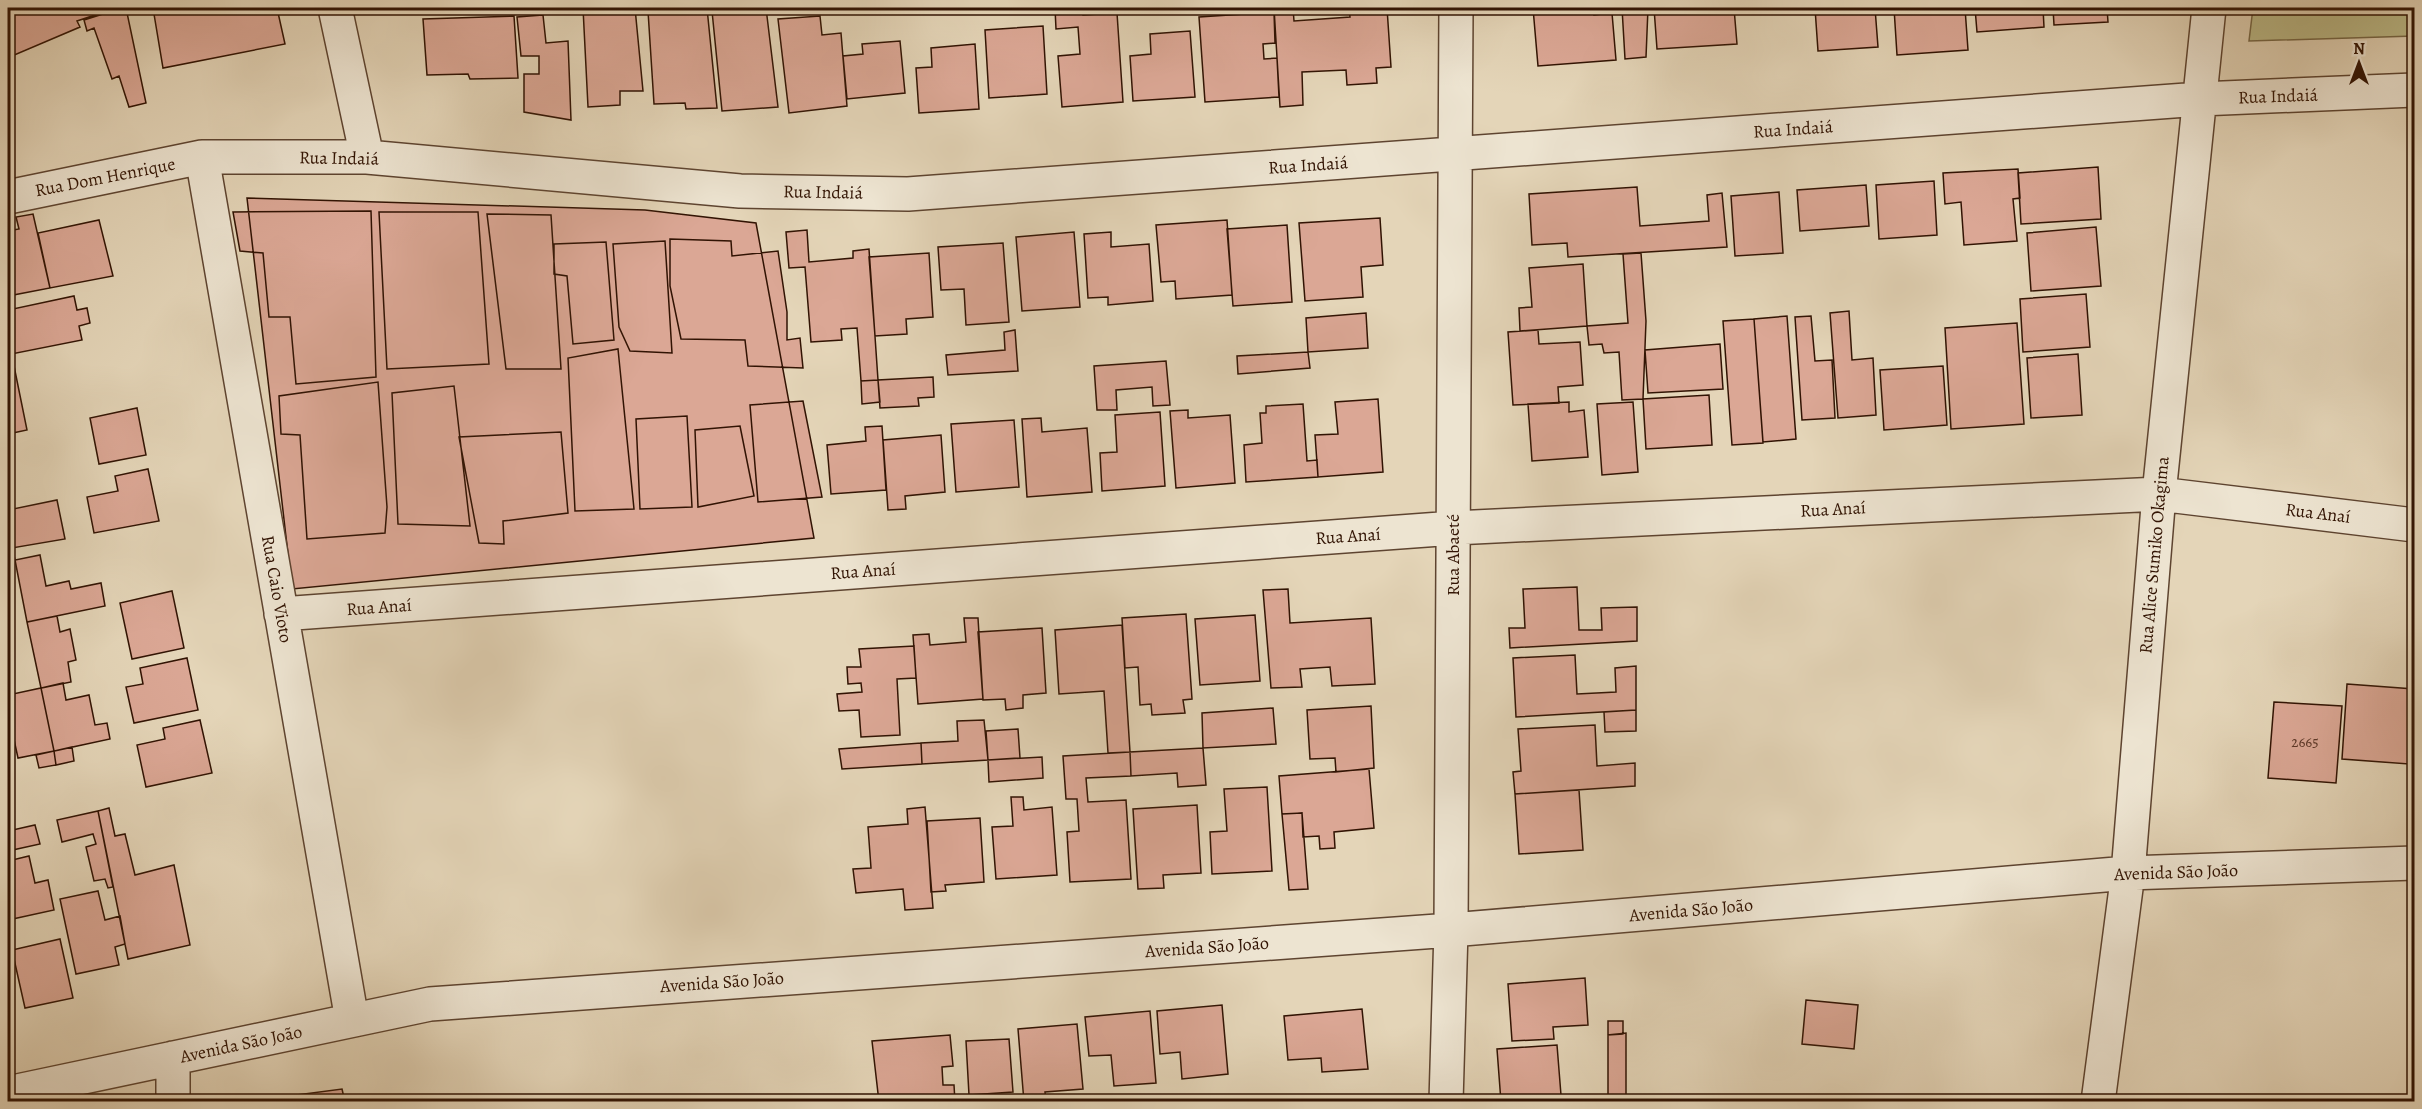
<svg xmlns="http://www.w3.org/2000/svg" width="2422" height="1109" viewBox="0 0 2422 1109" font-family="Alegreya,serif">
<style>
.green{fill:#bcbb89;stroke:#766746;stroke-width:1.5}
.building{fill:#dba795;stroke:#311303;stroke-width:1.5}
.lines{fill:none;stroke-linecap:round;stroke-linejoin:round}
.minor-casing{stroke:#5e4430;stroke-width:36}
.minor{stroke:#ede4d1;stroke-width:33}
.labels{text-anchor:middle;stroke-width:4.5;stroke-linejoin:round;paint-order:stroke}
.number-label{font-size:15px;fill:#5c3828}
.street-label{font-size:18px;fill:#311303;stroke:#ede4d1}
</style>
<rect width="100%" height="100%" fill="#e4d5b8"/>
<filter id="stains"><feTurbulence type="fractalNoise" baseFrequency=".00333" numOctaves="4"/><feColorMatrix values="0 0 0 0 .2 0 0 0 0 .09 0 0 0 0 .02 0 0 0 .5 -.17"/></filter>
<radialGradient id="worn" r=".72"><stop offset=".6" stop-color="#630" stop-opacity="0"/><stop offset="1" stop-color="#630" stop-opacity=".3"/></radialGradient>
<path class="green" d="M2253,8H2414V36L2249,41Z"/>
<path class="building" d="M8,8H116L77,21L80,27L12,56L8,43Z
M122,8H126L146,103L129,107L119,76L112,79L94,28L87,31L84,20Z
M153,8H277L285,44L163,68Z
M378,8H442L379,11Z
M583,8H635L643,91H620V105L588,107Z
M707,8L717,108L686,109L685,103L654,104L648,11Z
M766,8L778,107L722,111L712,11Z
M1055,8H1082L1083,15L1117,13L1123,102L1062,107L1058,56L1080,54L1078,27L1056,29Z
M1274,8H1293L1294,21L1350,17L1349,8H1387L1391,67L1376,68L1377,83L1347,85L1346,70L1302,72L1303,105L1280,107Z
M1533,8H1593L1594,15L1612,13L1616,60L1538,66Z
M1622,8H1648L1646,57L1625,59Z
M1654,8H1734L1737,44L1657,49Z
M1815,8H1875L1878,47L1818,51Z
M1894,8H1965L1968,50L1897,55Z
M1975,8H2043L2044,27L1977,32Z
M2053,8H2107L2108,22L2054,25Z
M1274,12L1275,43L1263,44L1264,59L1277,58L1279,97L1205,102L1199,17Z
M543,15L546,43L568,41L571,120L524,112V74H539V56H521L517,17Z
M514,16L518,78L470,79L468,74L427,75L423,19Z
M820,16L822,35L841,33L847,106L789,113L778,19Z
M1043,26L1047,94L989,98L985,30Z
M1190,31L1195,97L1133,101L1130,56L1151,54L1150,34Z
M900,41L905,93L847,99L843,56L863,54L862,44Z
M975,44L979,109L919,113L916,68L932,67L931,48Z
M2098,167L2101,219L2021,224L2018,173Z
M2018,169L2020,198L2013,199L2017,241L1964,245L1961,202L1945,204L1943,173Z
M1934,181L1937,235L1879,239L1876,185Z
M1866,185L1869,226L1800,231L1797,190Z
M1637,187L1640,226L1709,221L1707,195L1722,193L1727,247L1568,257L1567,243L1532,245L1529,194Z
M1779,192L1783,253L1735,256L1731,196Z
M247,198L645,210L756,223L814,538L292,589Z
M371,211L376,377L296,384L290,317H269L263,253L240,251L233,212Z
M379,212H478L489,364L387,369Z
M33,214L50,288L8,296V231L19,229L16,217Z
M487,214L551,215L561,369H506Z
M1380,218L1383,265L1361,267L1363,297L1305,301L1299,223Z
M99,220L113,276L50,288L38,233Z
M1227,220L1232,295L1176,299L1175,281L1161,282L1156,225Z
M1287,225L1292,302L1233,306L1227,229Z
M2096,227L2101,286L2031,291L2027,233Z
M807,230L809,262L853,258V251L869,249L878,380L861,381L857,328L841,329L842,340L811,342L805,267L789,268L786,232Z
M1074,232L1080,307L1022,311L1016,237Z
M1111,232V247L1149,244L1153,301L1108,305V297L1088,298L1084,234Z
M670,239L731,241L732,256L778,251L787,312V340L800,338L803,368L748,366L745,340L681,339L670,286Z
M665,241L672,353L630,351L619,327L613,244Z
M606,242L614,340L573,344L567,276L554,274V244Z
M1003,243L1009,322L966,325L964,289L941,290L938,247Z
M929,253L933,317L906,319L907,334L875,336L869,257Z
M1641,253L1646,321L1643,399L1622,400L1619,352L1604,353L1602,344L1589,345L1587,326L1628,323L1623,254Z
M1583,264L1587,326L1520,331L1519,308L1532,307L1529,268Z
M2086,294L2090,347L2023,352L2020,299Z
M74,296L77,310L87,308L90,323L79,326L82,340L11,354L13,361L8,362V310Z
M1849,311L1852,360L1873,358L1876,415L1838,418L1830,313Z
M1366,313L1368,348L1308,352L1306,318Z
M1787,316L1796,439L1763,442L1754,319Z
M1811,316L1815,361L1832,360L1835,418L1802,420L1795,317Z
M1754,319L1763,443L1732,445L1723,321Z
M2017,323L2024,424L1951,429L1945,328Z
M1015,330L1018,371L948,375L946,355L1005,350L1004,332Z
M1538,330L1539,344L1580,342L1583,385L1558,387L1559,403L1513,405L1508,332Z
M1720,344L1723,389L1648,393L1645,350Z
M618,349L634,509L575,511L568,358Z
M1308,352L1310,368L1238,374L1237,356Z
M2078,354L2082,415L2031,418L2027,358Z
M13,361L27,430L8,434V362Z
M1166,361L1170,405L1153,406L1152,387L1116,390L1117,410H1097L1094,366Z
M1943,366L1947,425L1884,430L1880,370Z
M933,377L934,397L918,398L919,406L880,408L878,380Z
M878,380L880,402L862,404L861,381Z
M378,382L387,507L385,533L307,539L300,435L281,434L279,396Z
M454,386L470,526L398,524L392,393Z
M1709,395L1712,445L1646,449L1643,399Z
M1378,399L1383,472L1318,477L1315,435L1338,434L1335,402Z
M803,401L822,497L758,502L750,405Z
M1569,402V412L1584,410L1588,457L1532,461L1528,404Z
M1633,402L1638,472L1602,475L1597,404Z
M1303,404L1307,461L1317,460L1318,477L1246,482L1244,445L1262,443L1260,413H1266V406Z
M137,408L146,455L99,464L90,418Z
M1188,410V418L1230,415L1235,483L1176,488L1170,411Z
M1160,412L1165,486L1102,491L1100,453L1117,452L1115,415Z
M687,416L692,507L640,509L636,419Z
M1041,418L1042,432L1087,428L1092,492L1027,497L1022,419Z
M1014,420L1019,487L956,492L951,424Z
M740,426L754,496L698,507L695,430Z
M882,426L886,490L831,494L827,445L866,441L865,427Z
M561,432L568,513L503,521L504,544L479,543L459,437Z
M941,435L945,492L905,496L906,509L888,510L883,440Z
M148,469L159,521L94,533L87,497L118,491L115,476Z
M57,500L65,539L12,548L8,526V510Z
M8,526L15,560L8,561Z
M40,555L46,586L69,581L71,589L101,583L105,606L27,622L15,560Z
M1577,587L1579,630H1602L1601,608L1637,607V641L1510,648L1509,628H1525L1523,589Z
M1288,589L1290,623L1371,618L1375,684L1332,686L1330,667L1300,669L1302,687L1271,688L1263,590Z
M172,591L184,648L132,659L120,603Z
M1186,614L1192,699L1183,700L1185,713L1152,715L1151,704L1140,705L1138,667L1125,668L1122,618Z
M1255,615L1260,681L1200,685L1195,619Z
M57,616L60,632L70,629L76,660L68,662L71,682L41,688L27,622Z
M964,618H978L983,699L918,704L913,635L929,634L930,645L966,642Z
M1122,625L1130,752L1108,753L1104,691L1059,694L1055,630Z
M1042,628L1046,693L1023,695V708L1006,710L1005,699L983,700L978,632Z
M914,646L916,678L897,679L900,735L861,737L859,710L839,711L837,694L862,692L861,683L848,684L847,667H861L859,649Z
M1575,655L1577,694L1616,692L1615,668L1636,666V710L1516,717L1513,658Z
M187,658L198,710L134,723L126,687L143,684L140,668Z
M63,683L66,700L89,695L95,725L107,723L110,739L54,751L41,688Z
M2347,684L2414,689L2409,764L2342,759Z
M41,688L54,751L18,758L8,712V695Z
M2274,702L2342,706L2336,783L2268,778Z
M1371,706L1374,768L1336,772L1335,758L1310,759L1307,710Z
M1273,708L1276,744L1203,748L1202,713Z
M1636,710V731L1605,732L1604,712Z
M200,720L212,773L146,787L137,745L165,739L163,728Z
M984,720L988,760L922,764L921,743L958,741L957,721Z
M1595,725L1597,766L1635,763V786L1515,794L1513,772L1521,771L1518,729Z
M1018,729L1020,758L988,760L986,731Z
M921,743L922,764L842,769L839,749Z
M72,747L74,761L56,765L54,751Z
M1203,748L1206,785L1178,787L1177,773L1131,776L1130,752Z
M54,751L56,765L39,768L36,755Z
M1130,752L1131,776L1086,778L1088,802L1126,800L1131,879L1070,882L1067,832L1079,831L1077,799H1066L1063,756Z
M1042,757L1043,778L989,782L988,760Z
M1369,769L1374,828L1334,832L1335,848L1320,849L1319,836L1303,837L1302,813L1282,814L1279,776Z
M1267,787L1272,871L1212,874L1210,832L1227,831L1224,789Z
M1579,790L1583,850L1519,854L1515,794Z
M1011,797H1023L1024,810L1052,807L1057,875L996,879L992,827L1013,826Z
M1197,805L1201,873L1163,875L1164,888L1138,889L1133,809Z
M925,807L933,908L905,910L903,889L856,893L853,869L871,868L868,827L908,824L907,809Z
M109,808L115,836L125,834L135,875L174,865L190,945L128,959L98,811Z
M98,811L113,887L108,888L105,879L94,881L86,847L96,844L93,834L62,842L57,820Z
M1302,813L1308,889L1289,890L1282,814Z
M980,818L984,882L945,885L946,891L931,892L927,821Z
M35,825L40,844L8,851V831Z
M29,856L35,883L48,880L54,910L8,920V861Z
M98,891L105,920L120,916L125,944L115,947L119,965L76,974L60,899Z
M60,939L73,998L25,1008L12,950Z
M1585,978L1588,1025L1553,1027L1554,1039L1512,1041L1508,984Z
M1806,1000L1858,1005L1854,1049L1802,1044Z
M1222,1005L1228,1074L1182,1079L1180,1052L1160,1054L1157,1011Z
M1362,1009L1368,1069L1322,1072L1321,1058L1288,1060L1284,1016Z
M1150,1011L1156,1083L1114,1086L1111,1055L1089,1056L1085,1017Z
M1608,1021H1623V1034L1608,1035Z
M1077,1024L1083,1089L1045,1092L1046,1102H1024L1018,1029Z
M1626,1033V1102H1608V1035Z
M950,1035L953,1066L942,1067L943,1085H954L955,1102H879L872,1041Z
M1009,1039L1013,1092L969,1095L966,1041Z
M1557,1045L1561,1095L1538,1097L1539,1102H1501L1497,1049Z
M342,1089L345,1102H263V1096H289Z
M1354,1095L1355,1102H1279V1101Z"/>
<g class="lines">
<defs>
<path id="minor" d="M335,8L367,157
M202,157L352,1020
M8,197L202,157H367L740,191L908,194L2200,99L2414,90
M281,614L1454,528L2159,494L2414,525
M173,1058V1102
M8,1093L430,1004L1451,930L2128,873L2414,863
M1446,1102L1451,930L1456,8
M2098,1102L2128,873L2159,494L2209,8"/>
</defs>
<use href="#minor" class="minor-casing"/>
<use href="#minor" class="minor"/>
</g>
<g class="labels">
<g class="number-label">
<text x="2305" y="747">2665</text>
</g>
<g class="street-label">
<text transform="translate(2278 96) rotate(-2)" y="6">Rua Indaiá</text>
<text transform="translate(1793 129) rotate(-4)" y="6">Rua Indaiá</text>
<text transform="translate(339 158) rotate(1)" y="6">Rua Indaiá</text>
<text transform="translate(1308 165) rotate(-4)" y="6">Rua Indaiá</text>
<text transform="translate(105 177) rotate(-11)" y="6">Rua Dom Henrique</text>
<text transform="translate(823 192) rotate(1)" y="6">Rua Indaiá</text>
<text transform="translate(1833 509) rotate(-3)" y="6">Rua Anaí</text>
<text transform="translate(2318 513) rotate(7)" y="6">Rua Anaí</text>
<text transform="translate(1348 536) rotate(-4)" y="6">Rua Anaí</text>
<text transform="translate(1453 555) rotate(-90)" y="6">Rua Abaeté</text>
<text transform="translate(2154 555) rotate(-85)" y="6">Rua Alice Sumiko Okagima</text>
<text transform="translate(863 571) rotate(-4)" y="6">Rua Anaí</text>
<text transform="translate(277 589) rotate(80)" y="6">Rua Caio Vioto</text>
<text transform="translate(379 607) rotate(-4)" y="6">Rua Anaí</text>
<text transform="translate(2176 872) rotate(-2)" y="6">Avenida São João</text>
<text transform="translate(1691 910) rotate(-5)" y="6">Avenida São João</text>
<text transform="translate(1207 947) rotate(-4)" y="6">Avenida São João</text>
<text transform="translate(722 982) rotate(-4)" y="6">Avenida São João</text>
<text transform="translate(241 1044) rotate(-12)" y="6">Avenida São João</text>
</g>
</g>
<rect width="2422" height="1109" fill="none" stroke="#e4d5b8" stroke-width="30"/>
<rect x="9" y="9" width="2404" height="1091" fill="none" stroke="#311303" stroke-width="3"/>
<rect x="15" y="15" width="2392" height="1079" fill="none" stroke="#311303" stroke-width="1.5"/>
<g transform="translate(2359 63)" stroke="#ede4d1" stroke-width="4.5" paint-order="stroke">
<path d="M0-4.5L10 22L0 15L-10 22Z" fill="#311303"/>
<text y="-9" font-size="16" font-weight="bold" text-anchor="middle" fill="#311303">N</text>
</g>
<rect width="100%" height="100%" filter="url(#stains)"/>
<rect width="100%" height="100%" fill="url(#worn)"/>
</svg>
